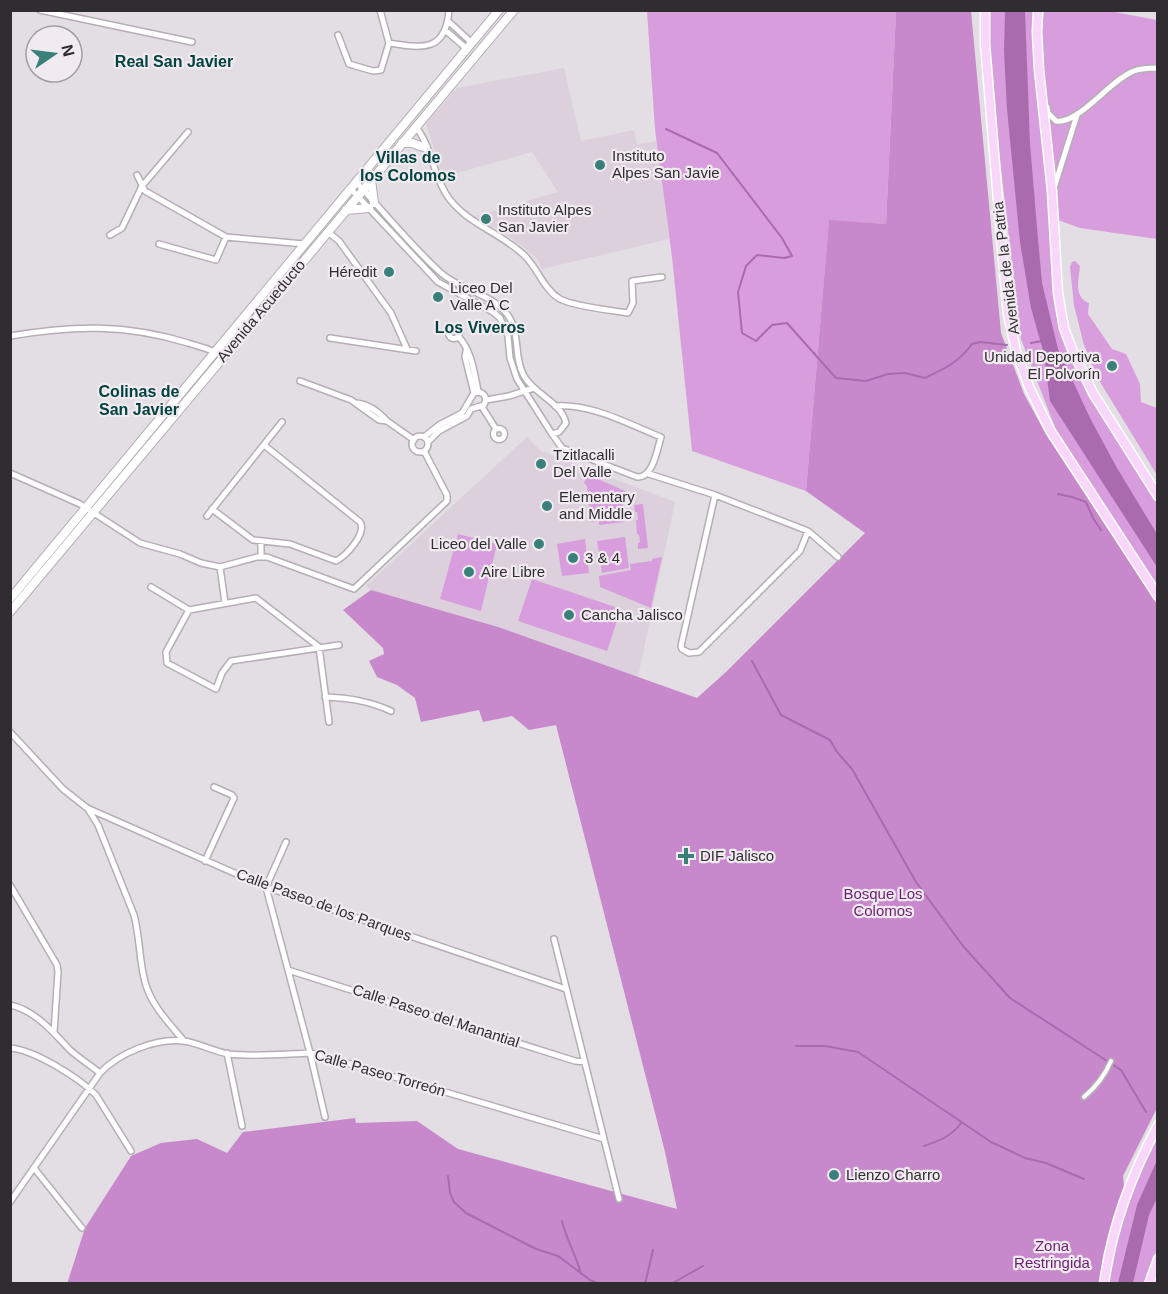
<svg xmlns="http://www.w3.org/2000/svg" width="1168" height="1294" viewBox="0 0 1168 1294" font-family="Helvetica,sans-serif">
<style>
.built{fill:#dcd0dc}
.green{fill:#d89ddc}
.forest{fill:#c888cc}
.water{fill:#a96bae}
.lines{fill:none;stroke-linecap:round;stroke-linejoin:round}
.stream{stroke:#a96bae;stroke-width:2}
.pedestrian-casing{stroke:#b5afb5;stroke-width:7}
.minor-casing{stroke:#b5afb5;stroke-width:8}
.secondary-casing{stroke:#b5afb5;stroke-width:10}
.primary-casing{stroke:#fff;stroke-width:11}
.pedestrian{stroke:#fff;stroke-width:4}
.minor{stroke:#fff;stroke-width:5}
.secondary{stroke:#fff;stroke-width:8}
.primary{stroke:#f8d7fa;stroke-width:8}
.poi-dot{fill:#39807a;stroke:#f1eaf1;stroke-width:2}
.labels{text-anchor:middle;stroke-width:4.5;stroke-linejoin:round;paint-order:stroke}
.poi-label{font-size:15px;fill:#302d30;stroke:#f1eaf1;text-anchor:start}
.street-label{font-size:15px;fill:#302d30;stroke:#f1eaf1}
.park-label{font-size:15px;fill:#6b1e71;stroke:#f1eaf1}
.neighbourhood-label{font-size:16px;font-weight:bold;fill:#01433f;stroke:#f1eaf1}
</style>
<rect width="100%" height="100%" fill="#e3dde4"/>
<path class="built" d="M564,68L581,141L634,130L637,144L657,141L669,239L542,269L537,258L507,235L476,216L558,192L532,152L443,177L426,123L457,88Z
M527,437L541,451L675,502L638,677L371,590L366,586Z"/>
<path class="green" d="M647,11H896L886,224L829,221L806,491L692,451L672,257L655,129Z
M990,11H1035L1055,273L1078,371L1092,399L1157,503V590L1089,488L1056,430L1021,339L990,76Z
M1044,11H1109L1157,20V239L1080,228L1055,219L1041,37Z
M1075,261L1080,266C1079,279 1073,297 1089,303L1088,314L1112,349L1126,354L1140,384L1141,402L1157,408V475L1097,377L1084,345L1074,305L1070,267L1072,262Z
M587,476C594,476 621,490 631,493L629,499L623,501L624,522L599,525V521L591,522L587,486L584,483Z
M643,504L648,548L638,549V543L640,542L639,535L637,534L636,520H638L637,512H635L634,505Z
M458,534L497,544L481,611L440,599Z
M625,537L629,568L602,573L597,541Z
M585,539L589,573L562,576L557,544Z
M662,557L651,608L600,587L599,576L631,570L630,564L652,561V559Z
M532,579L621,609L607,651L518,621Z
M1157,1132V1249L1146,1283H1108L1120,1220L1134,1178Z"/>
<path class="forest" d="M896,11H971L1001,333L1024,394L1047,436L1157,604V1108L1123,1176L1124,1186L1103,1256L1100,1283L67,1284L85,1228L131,1156L161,1143L197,1139L227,1153L243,1132L355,1118L356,1123L417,1121L458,1149L677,1209L665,1152L556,725L529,730L512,716L483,722L479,710L421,722L415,698L397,685L377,677L369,661L384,654L383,648L343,610L371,590L498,627L697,698L726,672L865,533L806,491L829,220L886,224Z"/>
<path class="water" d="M1005,11H1025L1030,144L1038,239L1042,283L1058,349L1090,418L1117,468L1157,534V567L1050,401L1044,354L1031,308L1020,242L1007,109L1004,51Z
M1157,1160V1198L1149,1215L1133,1283H1118L1137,1205Z"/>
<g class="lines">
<path class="stream" d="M666,129L717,153L782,238L792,256L784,258L757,255L746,266L738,292L742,333L756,341L772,325L787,323L836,378L866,381L888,374L905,373L925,378C944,369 959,362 972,344L980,342L1007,345
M1031,343L1042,341
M1058,494L1072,497L1086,502L1093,518L1101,530
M752,661L781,715L830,740L837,752L852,769L916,882L963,946L1010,998L1121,1070L1146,1112
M796,1046H825L858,1052L991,1142L1025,1158L1046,1163L1084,1179
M924,1146C939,1141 952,1136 961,1123
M448,1176L450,1193L454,1202L466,1213L536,1249L558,1256L590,1280L600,1284
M562,1221C567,1241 576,1255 581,1274
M645,1284L653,1250
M671,1284L703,1266"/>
<defs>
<path id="pedestrian" d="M1084,1097C1096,1087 1105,1075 1111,1061"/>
<path id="minor" d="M40,10L192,42
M448,21L472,43
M445,30L467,49
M338,35L349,64L373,71L381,70L389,43L380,10
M389,43C421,48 446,53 449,10
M1047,107L1048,113L1056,121C1078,125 1110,80 1134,71C1142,68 1149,68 1158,68
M416,127C431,146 433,173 446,194C465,224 501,232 525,256C538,269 544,290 560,299C576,307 610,310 628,313L633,303L632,281L662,277
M137,175L145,191L226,237L304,244
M350,188L438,282L493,312L500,318L508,336L510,358L517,379L552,434L559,432L566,423C561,402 535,395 524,376C513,357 521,332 507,314C492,294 460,290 441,273C410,245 384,212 356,182
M1054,188L1077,115
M328,232L339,241L391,313L407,349
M110,235L122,228L142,186L188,132
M159,244L216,260L226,237
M448.5 333a5.5 5.5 0 1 1 11 0a5.5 5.5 0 1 1-11 0Z
M10,336C74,325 126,324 188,343C200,347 212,349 222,356
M458,336C472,351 474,372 478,391
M330,338L416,351
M466,351L465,357L474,393
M300,381L351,400L379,420L387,421L414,440
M486,400L509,396L534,388
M356,403C368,404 379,412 387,421
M482,407L496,429
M493.5 434a5.5 5.5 0 1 1 11 0a5.5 5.5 0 1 1-11 0Z
M552,434L562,448L637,477C653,478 657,450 661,437C628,424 591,403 555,406
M412 444a8 8 0 1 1 16 0a8 8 0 1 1-16 0Z
M424,437L439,425L462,413L474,393L480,392C486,395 487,399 484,405L471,409L467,416L439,431L428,442
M10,473L80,504L140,543L180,554L201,563L220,567L257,557H267L354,589L447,501V495L424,451
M649,474L715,495L808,531L838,557
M715,495L681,646L682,649L689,653L699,652L800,551L808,531
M212,509L253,540L290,544L336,561C347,555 367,533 360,522L264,445
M207,516L282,422
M261,557V541
M220,567L225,603
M151,587L189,610L256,598L319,647L329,722
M189,610L166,652L167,663L216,689L222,673L231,661L339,645
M325,697C349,698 369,701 391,711
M10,732L63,789L87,808L266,887L566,989
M88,809L98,825L134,915C140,937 139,960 145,982C151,1005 169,1023 184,1041
M286,842L266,887L310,1053L325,1117
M205,861L234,798L232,795L214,787
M10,885L57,965L58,972L54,1032
M554,939L619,1199
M288,970L575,1061L585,1062
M10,1005C35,1010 54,1033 70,1050C79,1058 90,1065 100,1073
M10,1048C35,1050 79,1078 96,1095L131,1151
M227,1053L242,1126
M34,1168L82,1228
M10,1202L100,1073C119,1053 155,1038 184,1041C198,1043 213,1051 228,1054C255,1057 283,1054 310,1053L320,1055L604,1139"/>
<path id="secondary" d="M402,143H412L426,148
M371,180L374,203
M346,210L369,208
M10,599L499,10
M10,612L514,10"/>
<path id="primary" d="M985,10V44L1003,261L1008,314L1016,351L1029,387L1050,430L1158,596
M1038,10L1037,32L1039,70L1052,191L1058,293L1064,328L1073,352L1093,393L1158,496
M1104,1284C1112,1226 1131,1176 1158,1125
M1149,1284L1158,1259
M1157,1284L1158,1283"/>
</defs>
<use href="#pedestrian" class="pedestrian-casing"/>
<use href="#minor" class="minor-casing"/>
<use href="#secondary" class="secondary-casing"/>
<use href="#primary" class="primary-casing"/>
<use href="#pedestrian" class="pedestrian"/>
<use href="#minor" class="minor"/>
<use href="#secondary" class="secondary"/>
<use href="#primary" class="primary"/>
</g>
<g class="poi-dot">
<circle cx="600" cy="165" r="6"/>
<circle cx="486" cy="219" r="6"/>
<circle cx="389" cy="272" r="6"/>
<circle cx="438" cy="297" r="6"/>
<circle cx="1112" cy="366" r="6"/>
<circle cx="541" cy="464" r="6"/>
<circle cx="547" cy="506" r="6"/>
<circle cx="539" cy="544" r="6"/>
<circle cx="573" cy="558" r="6"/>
<circle cx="469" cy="572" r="6"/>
<circle cx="569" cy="615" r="6"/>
<path d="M683 847h6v6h6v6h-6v6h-6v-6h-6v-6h6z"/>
<circle cx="834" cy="1175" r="6"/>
</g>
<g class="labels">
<g class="poi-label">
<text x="612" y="161">Instituto<tspan x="612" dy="17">Alpes San Javie</tspan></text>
<text x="498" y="215">Instituto Alpes<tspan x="498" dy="17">San Javier</tspan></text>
<text x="377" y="277" text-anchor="end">Héredit</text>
<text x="450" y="293">Liceo Del<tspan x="450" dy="17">Valle A C</tspan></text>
<text x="1100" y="362" text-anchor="end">Unidad Deportiva<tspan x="1100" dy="17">El Polvorín</tspan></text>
<text x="553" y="460">Tzitlacalli<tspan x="553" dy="17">Del Valle</tspan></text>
<text x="559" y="502">Elementary<tspan x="559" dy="17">and Middle</tspan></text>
<text x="527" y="549" text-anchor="end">Liceo del Valle</text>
<text x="585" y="563">3 &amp; 4</text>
<text x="481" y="577">Aire Libre</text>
<text x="581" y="620">Cancha Jalisco</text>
<text x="700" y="861">DIF Jalisco</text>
<text x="846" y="1180">Lienzo Charro</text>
</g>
<g class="street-label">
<text transform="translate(1006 268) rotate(-97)" y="5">Avenida de la Patria</text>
<text transform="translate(261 311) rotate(-50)" y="5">Avenida Acueducto</text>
<text transform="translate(324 905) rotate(20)" y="5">Calle Paseo de los Parques</text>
<text transform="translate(436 1016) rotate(18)" y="5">Calle Paseo del Manantial</text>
<text transform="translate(380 1073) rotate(16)" y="5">Calle Paseo Torreón</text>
</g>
<g class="park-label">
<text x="883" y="899">Bosque Los<tspan x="883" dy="17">Colomos</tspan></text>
<text x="1052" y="1251">Zona<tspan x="1052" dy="17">Restringida</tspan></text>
</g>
<g class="neighbourhood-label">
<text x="174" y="67">Real San Javier</text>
<text x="408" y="163">Villas de<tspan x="408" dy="18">los Colomos</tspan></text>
<text x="480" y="333">Los Viveros</text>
<text x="139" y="397">Colinas de<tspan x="139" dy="18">San Javier</tspan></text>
</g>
</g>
<rect width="1168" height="1294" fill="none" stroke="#302d30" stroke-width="24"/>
<g transform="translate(54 54) rotate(76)"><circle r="28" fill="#f1eaf1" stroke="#a49ea4" stroke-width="1.5"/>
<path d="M0-4.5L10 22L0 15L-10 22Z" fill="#39807a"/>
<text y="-9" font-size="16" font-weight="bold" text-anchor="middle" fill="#302d30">N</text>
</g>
</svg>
